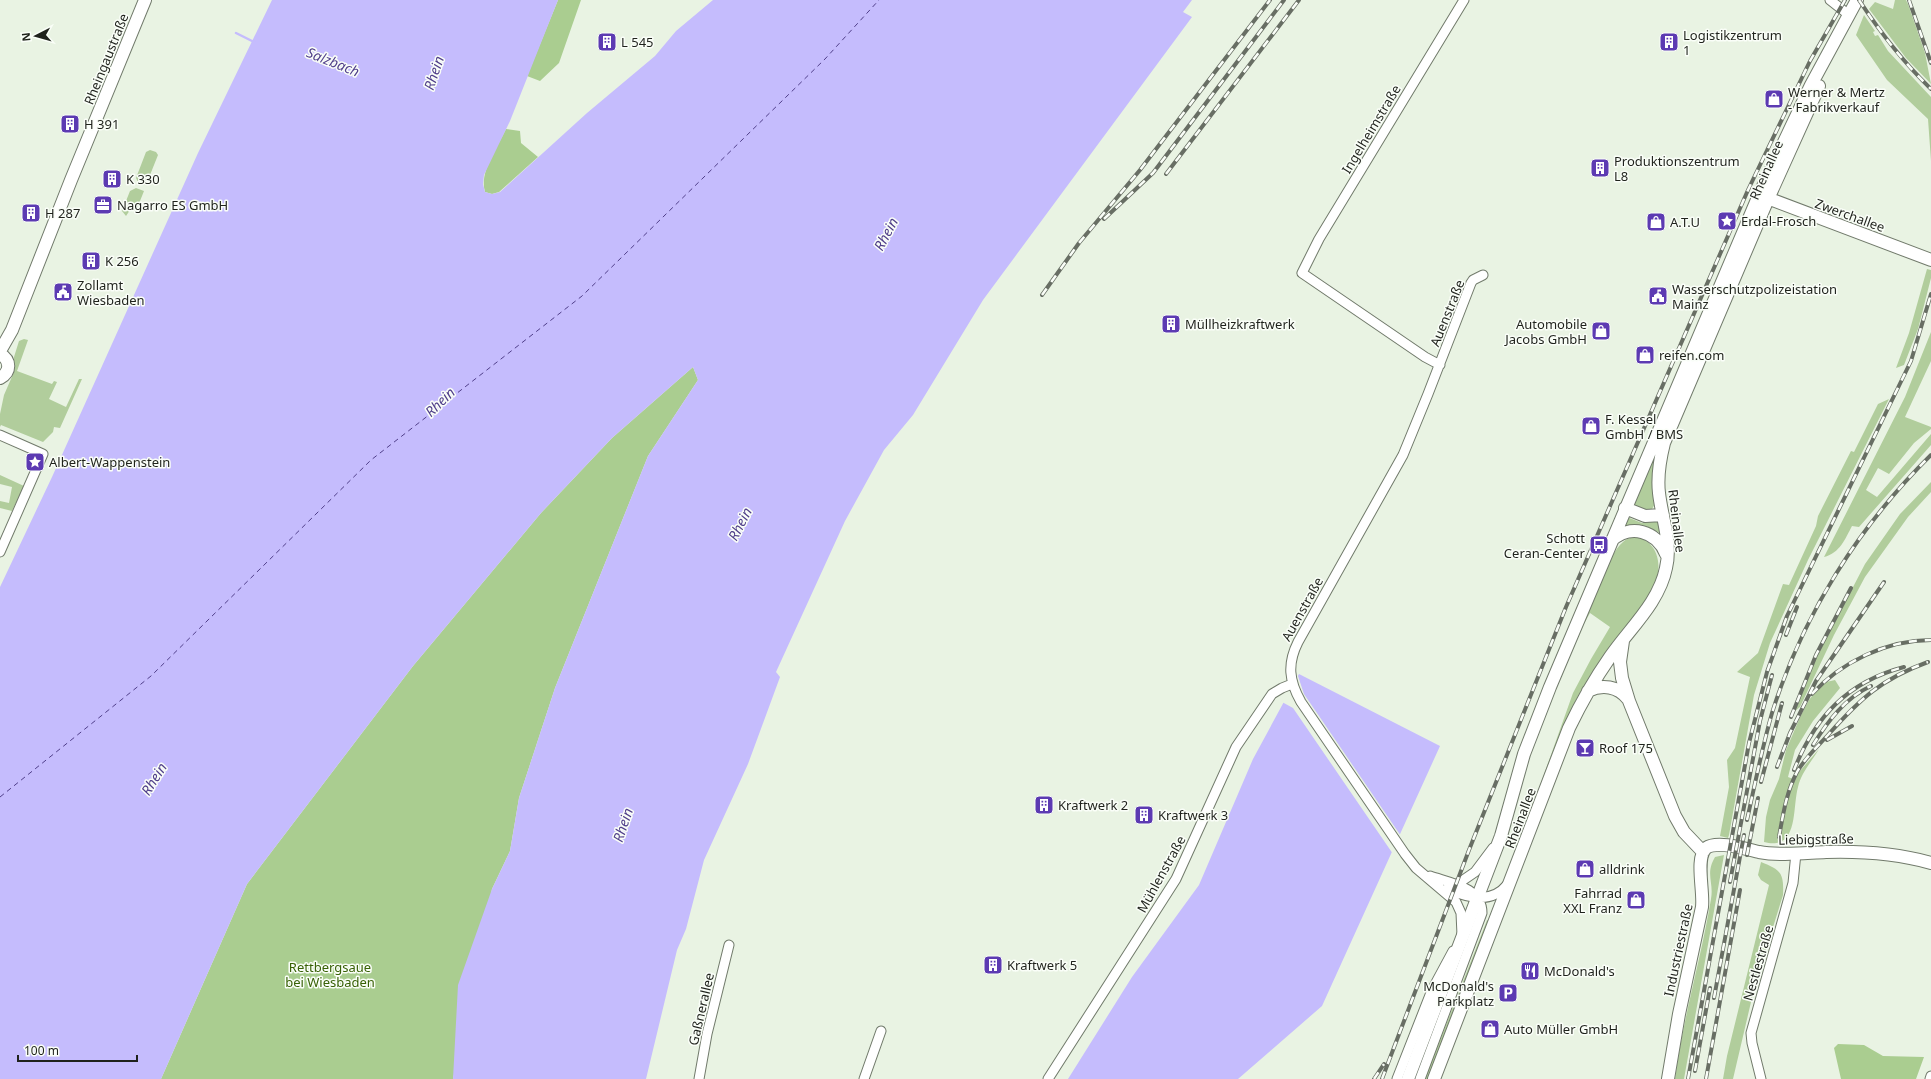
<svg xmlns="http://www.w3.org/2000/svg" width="1931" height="1079" viewBox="0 0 1931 1079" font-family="'Noto Sans',sans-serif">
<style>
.green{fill:#b1cd9c}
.forest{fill:#aacd90}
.water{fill:#c5bcfd}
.pier{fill:#e9f3e3}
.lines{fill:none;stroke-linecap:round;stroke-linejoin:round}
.stream{stroke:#c5bcfd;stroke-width:2.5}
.ferry{stroke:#503f8a;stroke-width:1;stroke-dasharray:5 4;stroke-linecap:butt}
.street-casing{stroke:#717a6b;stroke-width:11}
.secondary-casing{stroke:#717a6b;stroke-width:14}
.street{stroke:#fff;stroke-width:9}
.secondary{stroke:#fff;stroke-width:12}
.rail-casing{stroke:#686e64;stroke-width:4}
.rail{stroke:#fafef8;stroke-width:2.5;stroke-dasharray:8;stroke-linecap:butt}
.labels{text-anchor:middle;stroke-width:3;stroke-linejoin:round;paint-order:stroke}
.poi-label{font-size:13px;fill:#1f221c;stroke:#fafef8;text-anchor:start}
.street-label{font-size:13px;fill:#1f221c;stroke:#fafef8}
.park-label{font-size:13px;fill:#386106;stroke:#fafef8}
.water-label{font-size:14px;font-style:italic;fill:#503f8a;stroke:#fafef8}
</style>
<rect width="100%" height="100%" fill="#e9f3e3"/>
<path class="green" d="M1895,0H1906L1908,4L1925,53L1931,84L1906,58L1869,9L1875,2L1893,9Z
M1864,15L1875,31L1873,32L1875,36L1878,35L1888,51L1931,97V161L1928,119L1887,80L1856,35Z
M150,150L156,152L158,155L146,185L138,182L136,178L146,152Z
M136,188L144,191L136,211L130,210L126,216L122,211L130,191Z
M1927,269L1931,270V278L1918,329L1904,365L1896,368L1909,333Z
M1931,332V361L1905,417L1931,427V429L1914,443L1889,474L1878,468L1866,490L1877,497L1931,434V445L1859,527L1852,526C1845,539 1840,553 1824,557L1905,397Z
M24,339L28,340L17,371L52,384L54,381L57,382L49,399L66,407L79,379H82L60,428L54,427L53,432L43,442L1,425L0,427V414L4,395L14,372V357L19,341Z
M1889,399L1808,560L1770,643L1754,695L1729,835L1728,838L1720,836L1729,787L1727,760L1735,748L1750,677L1737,672L1758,653L1783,584L1789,585L1816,526L1818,516L1851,451L1854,452L1878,404Z
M1660,437L1655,504L1652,509L1646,511L1632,505Z
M0,475L24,486L12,511L0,508V501L9,503L12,487L0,484Z
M1931,482V492L1908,517L1865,577L1834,635L1800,707L1795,711L1814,662L1865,564L1900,514Z
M1627,517L1642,523L1659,520L1660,533L1646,526L1639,525L1621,529Z
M1634,537C1655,539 1662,560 1657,578C1651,601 1626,626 1611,645C1600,660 1590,677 1580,693C1558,731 1542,783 1526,825L1573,693L1591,659L1610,627L1590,613L1581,629C1589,609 1608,554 1623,542C1626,539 1630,538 1634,537Z
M1835,680L1840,688L1813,721L1795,750L1788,777L1793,779L1819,749C1812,761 1801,773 1798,787C1792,809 1799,851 1764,842L1766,817L1770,800L1779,779L1786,750L1801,715L1809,700L1822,683Z
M1724,855L1684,1079H1675C1683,1018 1701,959 1711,899C1714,882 1705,874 1715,857Z
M1761,862C1781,870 1784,873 1783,895L1755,985L1733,1079H1723L1727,1056L1769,885L1761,880L1758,875Z
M1487,920L1490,921L1429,1079H1425Z"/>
<path class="forest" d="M558,0H581L559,63L540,81L527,76Z
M506,129L520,131L521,143L538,157L499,192L492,194L485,192C479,172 497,148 506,129Z
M693,367L698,380L648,456L555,688L519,798L510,851L492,889L453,1079H161L247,884L413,666L541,513L612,438Z
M1838,1044L1864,1045L1883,1056L1924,1057L1916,1079H1841L1834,1048Z"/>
<path class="water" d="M272,0H558L510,121L484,175L483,184L485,192L492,194L500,192L587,113L655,56L676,31L713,0H1192L1183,12L1192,17L983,300L913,415L884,450L845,521L776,672L780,677L748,764L704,860L686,929L677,950L646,1079H453L458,985L492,889L510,851L519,798L555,688L648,456L698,380L693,367L612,438L541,513L413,666L247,884L161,1079H0V587L52,477L198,153Z
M1299,674L1440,746L1322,1006L1238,1079H1068L1132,977L1199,885L1253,759Z"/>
<path class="pier" d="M1297,673L1304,694L1401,836L1393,854L1293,708L1282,702Z"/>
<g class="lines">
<path class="stream" d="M236,33L254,42"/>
<path class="ferry" d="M0,797L151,676L371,460L582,296L825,59L879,0"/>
<defs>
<path id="street" d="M1830,0L1849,15
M1440,365L1425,357L1302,273L1319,239L1464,0
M0,435L43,454L0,552
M1456,885L1475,872L1493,848
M1446,889C1467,897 1491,905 1507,885
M1462,935L1461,913L1456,902L1416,868L1405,854L1301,702C1289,681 1287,664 1298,642L1403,455L1428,394L1471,283L1473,280L1483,275
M699,1079L707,1034L729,945
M864,1079L881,1031
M1048,1079L1176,879L1236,747L1272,694L1282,688L1292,684
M1397,1079L1432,990L1453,951
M1420,1079L1482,913C1482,887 1450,883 1430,876
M1761,1079L1752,1043L1751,1033L1793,883L1796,853
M1930,1079L1931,1076"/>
<path id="secondary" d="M1762,196L1931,260
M0,351L12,330L71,180L145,0
M0,354C11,360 11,372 0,378
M1625,508L1645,516L1663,515
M1611,541C1630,523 1657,531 1666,554
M1623,641L1620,662L1622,678L1629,701L1675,816L1684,832L1703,852
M1588,691C1602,684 1618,686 1628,699
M1408,1079L1501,836L1524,754L1550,687L1759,195L1811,85L1857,0
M1434,1079L1569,728C1581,703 1594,680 1610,657C1629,629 1659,603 1666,568C1672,543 1662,519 1659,493C1657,476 1660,459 1664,443L1768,199L1819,86
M1668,1079L1679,1014L1702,907C1704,891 1695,858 1706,848C1717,840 1746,849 1759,852C1781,856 1804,853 1826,852C1862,851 1896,853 1931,863"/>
</defs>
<use href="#street" class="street-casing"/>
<use href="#secondary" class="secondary-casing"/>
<use href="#street" class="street"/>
<use href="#secondary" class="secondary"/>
<defs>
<path id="rail" d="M1859,0C1880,32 1903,62 1931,89
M1909,0L1931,63
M1166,174L1299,0
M1104,219L1153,173L1284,0
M1042,295L1079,243L1140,170L1270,0
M1786,635L1797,607
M1812,694C1841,662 1887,640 1931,640
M1791,717L1816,655L1851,588
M1827,740L1852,726
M1813,745C1828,721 1845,698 1871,686
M1777,767L1790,733L1816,681L1884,582
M1794,770C1815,717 1847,682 1904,667
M1761,782L1782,703
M1747,820C1755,784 1762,748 1772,713C1803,615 1858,527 1931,455
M1779,837C1783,815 1786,793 1797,772C1805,758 1817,747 1828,735C1860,699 1881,679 1928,662
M1747,855L1758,798
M1730,882L1760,721L1772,675
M1714,998L1744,835
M1695,1071L1710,988
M1374,1079L1384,1064
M1382,1079L1469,850L1566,607L1748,190L1810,61L1845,0
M1688,1079L1749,743L1767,672L1787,616L1911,361L1931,294
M1706,1079L1740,890"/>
</defs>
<use href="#rail" class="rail-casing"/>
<use href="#rail" class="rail"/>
</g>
<defs>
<symbol id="building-square" viewBox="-11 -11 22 22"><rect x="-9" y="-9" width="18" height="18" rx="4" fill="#5c3ab2" stroke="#fafef8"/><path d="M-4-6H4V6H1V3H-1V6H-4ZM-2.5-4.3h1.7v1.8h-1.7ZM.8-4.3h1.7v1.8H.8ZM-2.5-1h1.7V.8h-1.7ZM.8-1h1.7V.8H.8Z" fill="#fff"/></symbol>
<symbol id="shop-square" viewBox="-11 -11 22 22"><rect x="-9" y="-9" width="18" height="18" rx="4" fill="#5c3ab2" stroke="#fafef8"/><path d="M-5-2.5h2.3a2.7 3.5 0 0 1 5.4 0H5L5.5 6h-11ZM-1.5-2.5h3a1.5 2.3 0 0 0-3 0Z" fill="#fff"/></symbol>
<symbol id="office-square" viewBox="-11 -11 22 22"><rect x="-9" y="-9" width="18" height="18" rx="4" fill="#5c3ab2" stroke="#fafef8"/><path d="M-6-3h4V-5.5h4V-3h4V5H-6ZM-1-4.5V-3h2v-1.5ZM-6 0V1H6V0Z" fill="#fff"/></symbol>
<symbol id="sight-square" viewBox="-11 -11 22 22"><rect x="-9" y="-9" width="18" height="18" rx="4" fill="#5c3ab2" stroke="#fafef8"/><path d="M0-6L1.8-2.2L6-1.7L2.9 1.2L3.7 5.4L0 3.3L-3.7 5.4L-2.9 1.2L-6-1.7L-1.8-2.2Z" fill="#fff"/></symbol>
<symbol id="civic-square" viewBox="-11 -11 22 22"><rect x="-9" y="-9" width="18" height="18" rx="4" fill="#5c3ab2" stroke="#fafef8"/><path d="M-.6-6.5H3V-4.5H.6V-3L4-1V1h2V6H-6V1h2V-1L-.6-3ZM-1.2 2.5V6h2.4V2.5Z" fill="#fff"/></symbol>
<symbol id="bus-square" viewBox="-11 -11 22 22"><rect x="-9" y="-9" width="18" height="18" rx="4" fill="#5c3ab2" stroke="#fafef8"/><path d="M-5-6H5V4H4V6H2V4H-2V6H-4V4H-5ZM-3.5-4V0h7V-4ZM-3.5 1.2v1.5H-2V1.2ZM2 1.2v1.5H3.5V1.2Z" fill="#fff"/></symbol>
<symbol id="bar-square" viewBox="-11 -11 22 22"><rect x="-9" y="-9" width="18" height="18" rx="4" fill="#5c3ab2" stroke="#fafef8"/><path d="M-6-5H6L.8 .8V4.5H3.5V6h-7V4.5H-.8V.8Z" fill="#fff"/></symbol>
<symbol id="restaurant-square" viewBox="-11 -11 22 22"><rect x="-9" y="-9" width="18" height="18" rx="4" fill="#5c3ab2" stroke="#fafef8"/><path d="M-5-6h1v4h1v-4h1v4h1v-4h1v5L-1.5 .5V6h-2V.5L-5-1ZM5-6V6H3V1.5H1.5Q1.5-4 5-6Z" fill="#fff"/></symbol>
<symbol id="parking-square" viewBox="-11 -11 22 22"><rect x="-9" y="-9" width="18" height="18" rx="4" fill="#5c3ab2" stroke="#fafef8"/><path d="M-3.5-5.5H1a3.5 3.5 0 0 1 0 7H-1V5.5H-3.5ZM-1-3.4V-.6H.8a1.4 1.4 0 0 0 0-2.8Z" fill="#fff"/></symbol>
</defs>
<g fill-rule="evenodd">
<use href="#building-square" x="596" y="31" width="22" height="22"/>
<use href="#building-square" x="1658" y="31" width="22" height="22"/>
<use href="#shop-square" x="1763" y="88" width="22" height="22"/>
<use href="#building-square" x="59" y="113" width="22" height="22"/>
<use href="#building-square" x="1589" y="157" width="22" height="22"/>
<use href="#building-square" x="101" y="168" width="22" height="22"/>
<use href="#office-square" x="92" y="194" width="22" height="22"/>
<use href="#building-square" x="20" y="202" width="22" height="22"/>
<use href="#sight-square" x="1716" y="210" width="22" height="22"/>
<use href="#shop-square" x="1645" y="211" width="22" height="22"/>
<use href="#building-square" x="80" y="250" width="22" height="22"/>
<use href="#civic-square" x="52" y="281" width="22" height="22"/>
<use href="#civic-square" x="1647" y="285" width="22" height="22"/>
<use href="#building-square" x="1160" y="313" width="22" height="22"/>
<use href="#shop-square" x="1590" y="320" width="22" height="22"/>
<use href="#shop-square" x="1634" y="344" width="22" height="22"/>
<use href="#shop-square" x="1580" y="415" width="22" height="22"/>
<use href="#sight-square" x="24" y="451" width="22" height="22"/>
<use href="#bus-square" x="1588" y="534" width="22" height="22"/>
<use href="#bar-square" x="1574" y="737" width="22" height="22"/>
<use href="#building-square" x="1033" y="794" width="22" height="22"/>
<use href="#building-square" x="1133" y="804" width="22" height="22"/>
<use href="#shop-square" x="1574" y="858" width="22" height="22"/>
<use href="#shop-square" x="1625" y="889" width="22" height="22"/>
<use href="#building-square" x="982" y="954" width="22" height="22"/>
<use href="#restaurant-square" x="1519" y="960" width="22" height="22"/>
<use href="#parking-square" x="1497" y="982" width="22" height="22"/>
<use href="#shop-square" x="1479" y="1018" width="22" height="22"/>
</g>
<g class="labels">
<g class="poi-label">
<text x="1683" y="40">Logistikzentrum<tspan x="1683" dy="15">1</tspan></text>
<text x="621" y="47">L 545</text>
<text x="1788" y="97">Werner &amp; Mertz<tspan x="1788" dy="15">- Fabrikverkauf</tspan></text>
<text x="84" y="129">H 391</text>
<text x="1614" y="166">Produktionszentrum<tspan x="1614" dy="15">L8</tspan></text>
<text x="126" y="184">K 330</text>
<text x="117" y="210">Nagarro ES GmbH</text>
<text x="45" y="218">H 287</text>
<text x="1741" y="226">Erdal-Frosch</text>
<text x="1670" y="227">A.T.U</text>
<text x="105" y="266">K 256</text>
<text x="77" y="290">Zollamt<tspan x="77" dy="15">Wiesbaden</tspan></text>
<text x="1672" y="294">Wasserschutzpolizeistation<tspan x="1672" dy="15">Mainz</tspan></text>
<text x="1185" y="329">Müllheizkraftwerk</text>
<text x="1587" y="329" text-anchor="end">Automobile<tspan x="1587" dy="15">Jacobs GmbH</tspan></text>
<text x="1659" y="360">reifen.com</text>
<text x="1605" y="424">F. Kessel<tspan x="1605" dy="15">GmbH / BMS</tspan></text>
<text x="49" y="467">Albert-Wappenstein</text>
<text x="1585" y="543" text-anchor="end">Schott<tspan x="1585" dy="15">Ceran-Center</tspan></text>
<text x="1599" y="753">Roof 175</text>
<text x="1058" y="810">Kraftwerk 2</text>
<text x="1158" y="820">Kraftwerk 3</text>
<text x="1599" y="874">alldrink</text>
<text x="1622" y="898" text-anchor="end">Fahrrad<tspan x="1622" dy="15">XXL Franz</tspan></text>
<text x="1007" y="970">Kraftwerk 5</text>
<text x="1544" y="976">McDonald's</text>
<text x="1494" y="991" text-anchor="end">McDonald's<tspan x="1494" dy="15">Parkplatz</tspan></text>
<text x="1504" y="1034">Auto Müller GmbH</text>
</g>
<g class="street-label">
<text transform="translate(106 59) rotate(-68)" y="5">Rheingaustraße</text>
<text transform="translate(1371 129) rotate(-59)" y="5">Ingelheimstraße</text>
<text transform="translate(1766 170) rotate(-66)" y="5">Rheinallee</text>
<text transform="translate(1850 215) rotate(20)" y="5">Zwerchallee</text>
<text transform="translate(1447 313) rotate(-68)" y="5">Auenstraße</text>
<text transform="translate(1677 521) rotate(83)" y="5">Rheinallee</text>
<text transform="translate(1302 609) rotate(-61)" y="5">Auenstraße</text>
<text transform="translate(1520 818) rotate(-69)" y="5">Rheinallee</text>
<text transform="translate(1816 839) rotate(-1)" y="5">Liebigstraße</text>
<text transform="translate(1161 874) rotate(-61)" y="5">Mühlenstraße</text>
<text transform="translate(1678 950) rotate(-78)" y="5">Industriestraße</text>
<text transform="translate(1758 963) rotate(-74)" y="5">Nestlestraße</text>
<text transform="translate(701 1009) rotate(-77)" y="5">Gaßnerallee</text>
</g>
<g class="park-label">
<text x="330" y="972">Rettbergsaue<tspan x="330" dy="15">bei Wiesbaden</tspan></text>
</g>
<g class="water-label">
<text transform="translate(333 62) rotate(22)" y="5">Salzbach</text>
<text transform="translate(434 73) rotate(-72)" y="5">Rhein</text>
<text transform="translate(886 234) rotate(-62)" y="5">Rhein</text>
<text transform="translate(440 402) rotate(-44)" y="5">Rhein</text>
<text transform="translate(740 524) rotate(-63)" y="5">Rhein</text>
<text transform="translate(154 779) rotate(-58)" y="5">Rhein</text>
<text transform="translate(623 825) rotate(-72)" y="5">Rhein</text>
</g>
</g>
<g transform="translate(36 36) rotate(264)" stroke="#fafef8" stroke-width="3" paint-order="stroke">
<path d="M0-3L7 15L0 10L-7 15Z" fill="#1f221c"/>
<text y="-6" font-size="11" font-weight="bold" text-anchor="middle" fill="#1f221c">N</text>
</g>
<path d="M18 1055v6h119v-6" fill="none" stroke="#1f221c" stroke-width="2"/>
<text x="24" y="1055" font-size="12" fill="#1f221c" stroke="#fafef8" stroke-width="3" paint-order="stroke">100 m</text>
</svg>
